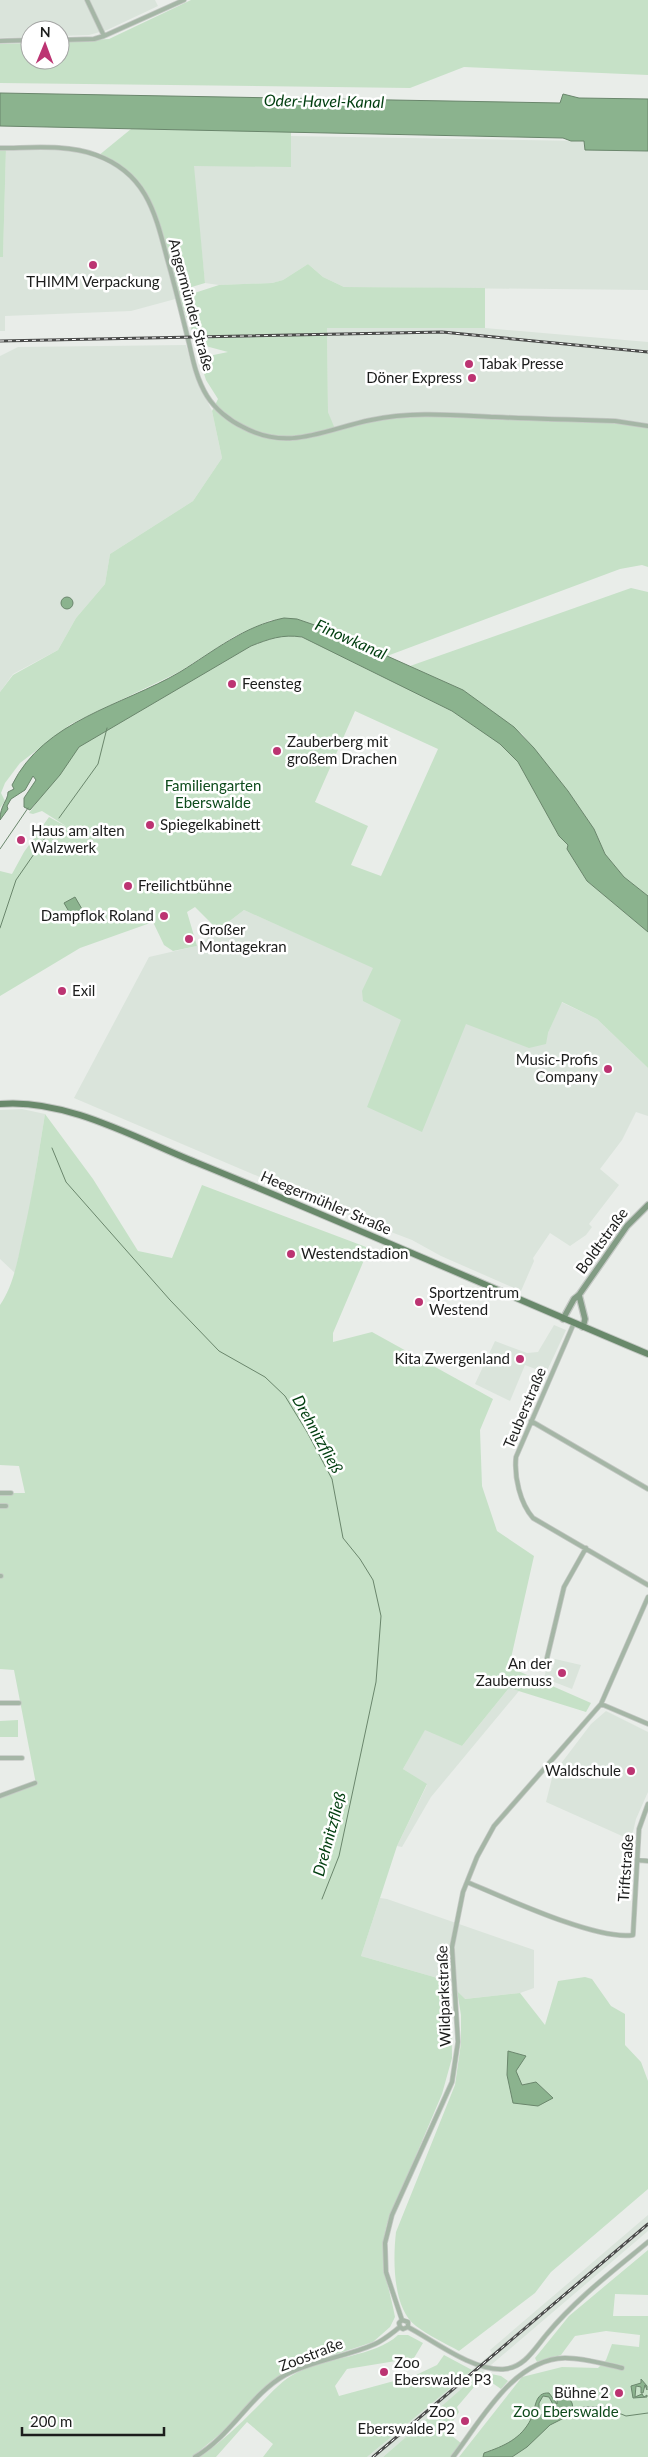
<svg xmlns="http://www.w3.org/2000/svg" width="648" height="2457" viewBox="0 0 648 2457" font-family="Lato,sans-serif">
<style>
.built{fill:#dae4db}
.green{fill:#c6e1c7;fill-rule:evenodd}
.water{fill:#8bb38e;stroke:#6a866c;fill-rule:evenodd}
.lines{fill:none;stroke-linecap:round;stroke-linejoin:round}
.stream{stroke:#6a866c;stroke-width:1}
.street-casing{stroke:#c4c8c4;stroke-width:5.5}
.secondary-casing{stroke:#c4c8c4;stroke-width:8}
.primary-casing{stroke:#c4c8c4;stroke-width:8}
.street{stroke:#a5b6a6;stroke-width:4}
.secondary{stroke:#829c84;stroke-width:5.5}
.primary{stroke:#69896b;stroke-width:6}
.rail-casing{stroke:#4a4b4a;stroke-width:3}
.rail{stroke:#fff;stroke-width:1;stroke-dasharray:4;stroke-linecap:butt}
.poi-dot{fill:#bc3472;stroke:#fff;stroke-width:2}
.labels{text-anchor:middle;stroke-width:5;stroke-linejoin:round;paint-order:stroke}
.poi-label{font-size:15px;fill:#1c1d1c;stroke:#fff;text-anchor:start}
.street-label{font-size:15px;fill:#1c1d1c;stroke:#fff}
.park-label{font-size:15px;fill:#0e4b1c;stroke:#fff}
.water-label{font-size:16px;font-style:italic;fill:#003e0f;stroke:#fff}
</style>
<rect width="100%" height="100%" fill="#e9ede9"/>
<path class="built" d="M0,0H155L158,6L107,30L89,35L60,36V30H30V37L0,38Z
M291,136L585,141V150L648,151V290L344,287L323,277L308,264L283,280L272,283L219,285L205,283L193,166H290Z
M6,148L76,150L112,162L132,177L155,214L179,298L131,311L5,316V331H0V257L3,256Z
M327,328H485L648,342V426L334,430L328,412Z
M186,345L195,375L212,411L222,458L193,501L110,554L105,584L76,618L58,650L13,674L0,692V356L18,347Z
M244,910L532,1037L548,1033L561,1002L597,1019L648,1068V1116L636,1112L622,1140L600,1169L619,1185L589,1224L592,1227L586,1235L570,1246L550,1233L533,1258L534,1261L521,1291L441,1256L412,1240L370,1224L74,1098L149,957L197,946Z
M22,1109L45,1114L30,1207L15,1273L0,1259V1110Z
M554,1325L566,1330L546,1373L525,1365L510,1401L475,1384L495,1341L527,1353L538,1352Z
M555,1659L581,1665L572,1689L544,1678L547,1667L553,1668Z
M509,1688L519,1691L431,1797L402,1847L397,1846L427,1785L403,1769L425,1729L462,1746Z
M606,1711L648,1732V1792L636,1819L631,1840L546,1802L553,1774L591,1724Z
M380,1898L387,1899L534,1950V1988L520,1993L464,1999L448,1981L361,1956Z
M648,2215V2231L383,2457H367L492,2353L490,2350Z"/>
<path class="green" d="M191,0H648V75L464,67L410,88L0,83V44L30,43V60H60V42L109,39Z
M131,129L291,132V167L194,166L205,283L185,289L179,298L219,285L272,283L283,280L308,264L323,277L344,287L485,288V328H327L328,412L335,429L370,420L413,414L615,421L648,426V567L642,565L620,569L387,656L329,630L297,619L271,620L235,636L179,672L71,724L20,763L5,783L1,793L5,801L0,808V692L13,675L58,650L76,618L105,584L110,554L193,501L222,458L212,411L218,399L206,380L199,358L228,352L198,344C191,328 184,313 179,297C160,240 160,185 98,156Z
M0,148H6L3,257H0Z
M631,588L648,592V896L624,877L605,854L594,829L568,791L522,734L463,690L410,666Z
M287,634C313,638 337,653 361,664C405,685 490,724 519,762C535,784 547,811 559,836L568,845V849L587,881L648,932V1068L597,1019L562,1002L548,1033L546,1044L529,1048L466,1024L422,1132L367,1107L401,1020L363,1001L362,991L373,968L244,910L218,930L195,907L187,912L197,946L173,951L164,945L153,922L80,948L0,996V871L12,874L24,852L49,817L69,828L42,811L33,814L29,813L78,747L251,646L274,637ZM355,711L438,749L381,876L351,865L368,826L315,802Z
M45,1114L93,1179L138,1251L172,1258L202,1185L366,1247L367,1253L333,1333V1342L372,1332L493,1399L480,1430L482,1486L497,1531L534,1556L509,1667L591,1703L586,1712L509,1688L462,1746L425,1730L403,1769L427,1784L397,1846L361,1956L448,1981L451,1994L452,2058L442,2094L387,2224C377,2263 388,2279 395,2317L390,2327L373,2342L295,2368L282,2376L220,2434L192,2457H0V1798L36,1784L14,1670L0,1669V1493H25L19,1466L0,1465V1305C13,1286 17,1263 22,1240C32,1199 38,1157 45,1114Z
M18,1720V1737H0V1721Z
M585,1977L592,1979L611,2006L625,2014V2045L641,2062L648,2081V2189L551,2272L535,2293L459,2351C445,2343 429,2336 416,2326C392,2308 393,2258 396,2232L455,2085L461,2043V2015L457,1991L465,1999L520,1993L545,2025L558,1981ZM509,2051L525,2056L515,2072L522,2085L536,2082L553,2098L513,2103Z
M648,2250V2295L615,2294L613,2316H648V2457H459L522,2377L562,2367L598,2368L606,2360L612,2344L639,2347L640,2335L606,2331L575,2336L561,2355L537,2362L535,2358L569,2316Z
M398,2335H408L423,2343L414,2358L347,2369L335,2386L339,2396L416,2375L437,2365L444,2355L472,2370L367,2457H263L273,2444L247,2422L216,2457H199C222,2442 241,2423 260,2404C272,2392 283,2379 298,2372C326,2357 375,2357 398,2335Z
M481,2372L501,2376L508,2381L501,2389L488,2380H480L457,2407L459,2412L446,2431L462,2444L452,2457H383Z"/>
<path class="water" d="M0,93L560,103L563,94L579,98L648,99V151L585,150L584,141H571L563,138L0,126Z
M61 603a6 6 0 1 1 12 0a6 6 0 1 1-12 0Z
M284,618L297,619L329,630L463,690L514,727L534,748L568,791L594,829L605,854L624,877L648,896V932L587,881L567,849L568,845L559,836L518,762L500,744L452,711L302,637C282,634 269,639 251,646L79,747L60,775L30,810L24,807V798L36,780L33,776L25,790L11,799L7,806L8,809L0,820C0,805 8,801 8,792L14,789L12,785C44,720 122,706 180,672C214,651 244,626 284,618Z
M75,897L86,916L75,922L64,903Z
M508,2051L526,2056L516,2071L522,2085L536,2082L553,2098L538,2106L513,2103L507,2075Z
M641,2379L647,2386V2390L645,2385L643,2393H641V2387L636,2386L635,2397L642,2394L644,2397L647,2395V2397L633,2398L631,2386L641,2383Z
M565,2391L572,2403L573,2408L570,2415L550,2425L527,2447L512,2457H483L484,2453C504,2446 521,2439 531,2419C536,2409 534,2392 549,2393L557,2404V2393ZM543,2396L549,2397L555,2408L539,2416V2403Z"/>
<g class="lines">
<path class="stream" d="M59,818L98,764L107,728
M0,849L28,808
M0,928L16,880L52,828
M52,1148L66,1182L170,1300L219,1351L265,1377L285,1396L307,1432L332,1479L343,1538L360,1559L373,1580L381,1616L376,1682L339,1856L322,1899
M584,2407H604L626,2416L648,2413"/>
<defs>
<path id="street" d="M87,0L104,36
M60,40L94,39L104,36L184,0
M0,41L30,40
M0,148C31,148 66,144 96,155C146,173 155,212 167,258C175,286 182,315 189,343C193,361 197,380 207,396C215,409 230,421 243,427C289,452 326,429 371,420C412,411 454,415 495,417C535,419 575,420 615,421L648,426
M574,1323L516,1457C514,1477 520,1503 533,1518L648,1585
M531,1421L648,1489
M0,1493H11
M0,1506H6
M0,1576H1
M547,1658L564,1587L586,1548
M0,1703H19
M601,1704L648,1724
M0,1758H22
M0,1796L35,1783
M637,1860L648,1861
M467,1882C503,1897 597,1941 633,1935L639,1829L648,1804
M402,2320L408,2322V2327
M400,2327L399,2323L402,2320L386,2272L385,2243L392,2215L452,2082L458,2042L452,1947L463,1892L477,1857L494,1826L601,1704L648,1597
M400,2327L403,2329L408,2327C434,2341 474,2372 505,2369C525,2367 535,2348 547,2334C576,2299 613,2271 648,2242
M195,2457C231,2436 250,2395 285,2375C313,2360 346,2357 375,2344C384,2340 392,2333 400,2327
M453,2457C481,2421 513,2359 565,2358C584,2358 604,2364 622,2368"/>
<path id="secondary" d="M579,1295L585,1319L583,1327
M563,1319L574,1299L579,1295L627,1226L648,1205"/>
<path id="primary" d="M0,1104C67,1098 139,1140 200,1164C350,1225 498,1291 648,1354"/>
</defs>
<use href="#street" class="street-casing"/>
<use href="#secondary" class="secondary-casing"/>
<use href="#primary" class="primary-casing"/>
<use href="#street" class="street"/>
<use href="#secondary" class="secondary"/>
<use href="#primary" class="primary"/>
<defs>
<path id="rail" d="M0,341L442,332L648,352
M373,2457L648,2224"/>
</defs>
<use href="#rail" class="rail-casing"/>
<use href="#rail" class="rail"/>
</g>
<g class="poi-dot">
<circle cx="93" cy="265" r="5"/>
<circle cx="469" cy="364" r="5"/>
<circle cx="472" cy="378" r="5"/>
<circle cx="232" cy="684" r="5"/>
<circle cx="277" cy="751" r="5"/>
<circle cx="150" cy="825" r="5"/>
<circle cx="21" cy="840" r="5"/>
<circle cx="128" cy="886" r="5"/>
<circle cx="164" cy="916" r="5"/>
<circle cx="189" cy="939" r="5"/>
<circle cx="62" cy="991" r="5"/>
<circle cx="608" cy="1069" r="5"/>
<circle cx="291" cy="1254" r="5"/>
<circle cx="419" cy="1302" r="5"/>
<circle cx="520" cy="1359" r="5"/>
<circle cx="562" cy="1673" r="5"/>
<circle cx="631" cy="1771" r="5"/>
<circle cx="384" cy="2372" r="5"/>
<circle cx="619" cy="2393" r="5"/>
<circle cx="465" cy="2421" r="5"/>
</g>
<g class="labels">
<g class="poi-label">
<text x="93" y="287" text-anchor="middle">THIMM Verpackung</text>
<text x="479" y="369">Tabak Presse</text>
<text x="462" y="383" text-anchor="end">Döner Express</text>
<text x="242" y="689">Feensteg</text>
<text x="287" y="747">Zauberberg mit<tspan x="287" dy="17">großem Drachen</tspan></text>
<text x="160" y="830">Spiegelkabinett</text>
<text x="31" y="836">Haus am alten<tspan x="31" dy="17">Walzwerk</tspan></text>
<text x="138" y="891">Freilichtbühne</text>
<text x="154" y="921" text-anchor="end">Dampflok Roland</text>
<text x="199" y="935">Großer<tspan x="199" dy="17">Montagekran</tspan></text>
<text x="72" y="996">Exil</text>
<text x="598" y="1065" text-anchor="end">Music-Profis<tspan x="598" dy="17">Company</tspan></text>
<text x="301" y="1259">Westendstadion</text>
<text x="429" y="1298">Sportzentrum<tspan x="429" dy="17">Westend</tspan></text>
<text x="510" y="1364" text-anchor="end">Kita Zwergenland</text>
<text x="552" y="1669" text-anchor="end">An der<tspan x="552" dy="17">Zaubernuss</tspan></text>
<text x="621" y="1776" text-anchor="end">Waldschule</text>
<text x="394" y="2368">Zoo<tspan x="394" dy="17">Eberswalde P3</tspan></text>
<text x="609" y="2398" text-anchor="end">Bühne 2</text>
<text x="455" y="2417" text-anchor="end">Zoo<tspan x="455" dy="17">Eberswalde P2</tspan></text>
</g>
<g class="street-label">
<text transform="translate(191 305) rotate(75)" y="5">Angermünder Straße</text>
<text transform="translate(326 1203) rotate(23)" y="5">Heegermühler Straße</text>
<text transform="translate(602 1241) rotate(-54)" y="5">Boldtstraße</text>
<text transform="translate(525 1408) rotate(-67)" y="5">Teuberstraße</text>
<text transform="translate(626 1868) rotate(-86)" y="5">Triftstraße</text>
<text transform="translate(444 1996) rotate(-92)" y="5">Wildparkstraße</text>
<text transform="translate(311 2355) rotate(-21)" y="5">Zoostraße</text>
</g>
<g class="park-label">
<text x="213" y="791">Familiengarten<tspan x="213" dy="17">Eberswalde</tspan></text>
<text x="566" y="2417">Zoo Eberswalde</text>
</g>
<g class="water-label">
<text transform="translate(324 101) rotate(1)" y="6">Oder-Havel-Kanal</text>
<text transform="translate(351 639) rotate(24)" y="6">Finowkanal</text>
<text transform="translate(318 1434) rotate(61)" y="6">Drehnitzfließ</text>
<text transform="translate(329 1834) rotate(-75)" y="6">Drehnitzfließ</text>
</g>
</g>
<g transform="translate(45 45) rotate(1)"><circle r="24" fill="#ffffff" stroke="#a4a5a4"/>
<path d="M0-4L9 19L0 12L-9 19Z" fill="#bc3472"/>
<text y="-8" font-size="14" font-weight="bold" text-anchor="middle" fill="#1c1d1c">N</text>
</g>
<path d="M22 2427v8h142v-8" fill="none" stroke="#1c1d1c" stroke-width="2.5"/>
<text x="30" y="2427" font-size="15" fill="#1c1d1c" stroke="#ffffff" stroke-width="4" paint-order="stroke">200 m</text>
</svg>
